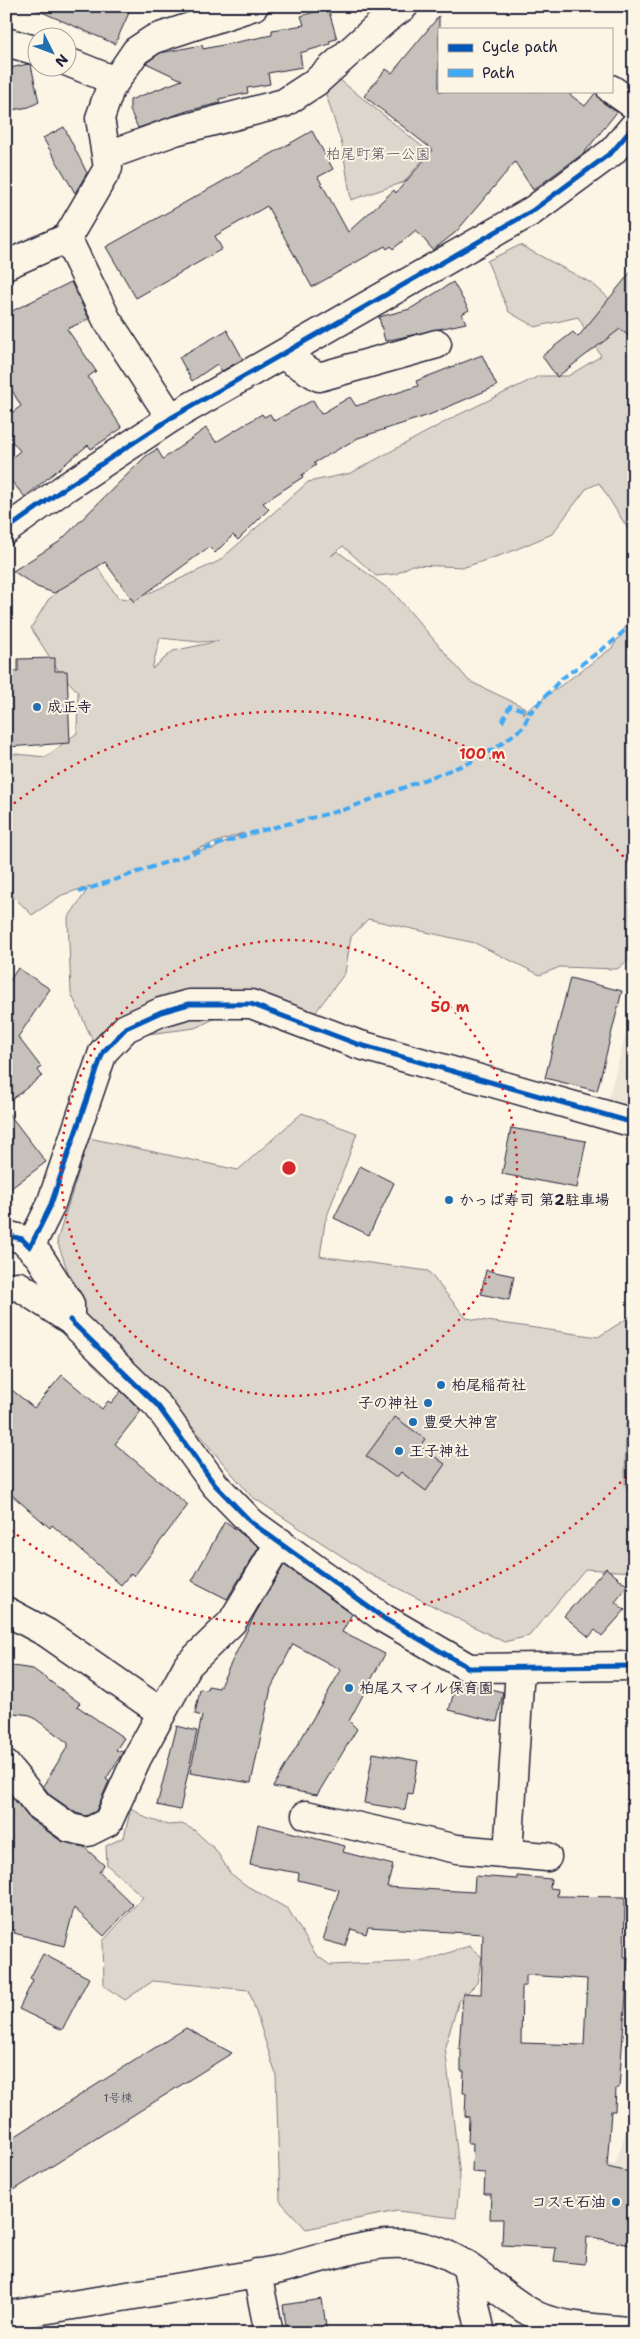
<svg xmlns="http://www.w3.org/2000/svg" width="640" height="2339" viewBox="0 0 640 2339" font-family="'Shantell Sans','Klee One',sans-serif">
<style>
.built{fill:#ece5d8}
.green{fill:#dcd6cc;stroke:#7f7c84;fill-rule:evenodd}
.building{fill:#c6c1bb;stroke:#22223b;fill-rule:evenodd}
.lines{fill:none;stroke-linecap:round;stroke-linejoin:round}
.minor-casing{stroke:#22223b;stroke-width:31}
.minor{stroke:#fcf5e5;stroke-width:28}
.quiet{stroke:#3fa9f5;stroke-width:4;stroke-dasharray:8 4;stroke-linecap:butt}
.cycleway-casing{stroke:#fcf5e5;stroke-width:8}
.cycleway{stroke:#0057b8;stroke-width:5}
.ring{fill:none;stroke:#d62828;stroke-width:2.5;stroke-dasharray:2.5 5}
.poi-dot{fill:#1f6fb2;stroke:#fcf5e5;stroke-width:2}
.labels{text-anchor:middle;stroke-width:4;stroke-linejoin:round;paint-order:stroke}
.number-label{font-size:12px;fill:#4b4a5b}
.park-label{font-size:15px;fill:#504f5f;stroke:#fcf5e5}
.poi-label{font-size:15px;font-weight:bold;fill:#22223b;stroke:#fcf5e5;text-anchor:start}
.centre{fill:#d62828;stroke:#fcf5e5;stroke-width:2.5}
.ring-label{font-size:15px;text-anchor:middle;font-weight:bold;fill:#d62828;stroke:#fcf5e5;stroke-width:4;stroke-linejoin:round;paint-order:stroke}
</style>
<rect width="100%" height="100%" fill="#fcf5e5"/>
<filter id="ink" filterUnits="userSpaceOnUse"><feTurbulence type="fractalNoise" baseFrequency=".02" numOctaves="2"/><feDisplacementMap in="SourceGraphic" scale="10" xChannelSelector="R" yChannelSelector="G"/><feConvolveMatrix kernelMatrix="1 2 1 2 8 2 1 2 1" color-interpolation-filters="sRGB"/></filter>
<g filter="url(#ink)">
<path class="built" d="M634,1005V1115L606,1107Z
M634,2108V2246L589,2239L606,2163L615,2164Z"/>
<path class="green" d="M335,76L429,152L404,182L351,200L342,145L324,88Z
M520,245L593,284L634,321V550L630,532L599,483L586,489L552,534L510,552L465,567L412,565L396,574L376,576L343,546L331,556L337,551L394,593L469,681L526,708L522,714L612,648L634,614V883L630,891L631,958L617,969L560,967L540,975L475,943L368,919L351,937L345,973L314,1014L235,1009L195,1028L93,1041L71,993L68,918L90,886L62,895L32,915L6,889V753L46,757L77,733L78,692L58,670L31,628L48,600L93,560L118,598L136,599L219,561L308,482L351,473L456,416L539,376H568L601,356L578,317L535,327L509,312L487,261ZM160,638L199,642L219,641L173,651L152,669ZM243,833L213,849L191,851Z
M302,1113L357,1133L325,1222L320,1256L428,1271L466,1318L598,1337L634,1314V1420L626,1424L625,1484L634,1502V1572L585,1569L529,1636L504,1642L366,1572L251,1496L167,1397L83,1314L57,1241L89,1138L238,1170Z
M131,1808L146,1818L168,1825L182,1824L194,1830L216,1850L230,1873L247,1886L288,1909L316,1955L330,1965L424,1961L469,1946L482,1957L477,1983L459,2001L445,2046L460,2177L456,2218L397,2211L306,2229L280,2201L276,2075L249,1990L153,1981L125,2000L104,1986L103,1941L143,1897L107,1865L106,1846L124,1837Z"/>
<path class="building" d="M28,6H132L115,44Z
M328,8L337,39L329,41L330,44L300,53L302,67L268,73L270,84L247,88L248,93L219,99L220,103L187,111L138,128L130,110V100L182,80L146,63L160,53L202,45L203,49L272,35V30L304,25L301,16Z
M439,16V91H565L585,106L596,92L602,102L617,112L584,153L533,190L515,162L456,232L433,250L416,230L393,249L391,246L387,249L385,246L312,287L267,206L215,236L222,249L136,298L106,247L312,131L333,169L318,177L348,232L394,190L396,193L433,150L364,96L386,69L392,73Z
M28,64L31,65L39,102L29,107L6,111V69Z
M64,127L87,173L75,193L43,138Z
M634,268V340L620,329L557,377L542,356L573,332L578,337Z
M71,282L89,319L67,329L96,371L88,377L122,428L91,449L88,445L25,497L6,475V462L20,451L6,434V417L21,406L6,380V314Z
M453,282L469,310L462,314L466,323L385,341L379,317L410,309Z
M227,330L243,359L222,371L217,364L192,381L179,357Z
M482,355L497,386L429,415L358,438L314,463L316,465L302,475L303,477L263,503L269,509L238,540L233,535L215,553L209,547L134,602L105,562L54,593L37,587L13,571L59,542L146,456L157,449L163,459L206,428L216,442L262,414L264,417L270,414L274,421L313,400L321,414L350,397L356,406L418,386L416,381Z
M55,658V671H67L70,743L6,747V671H18V659Z
M18,968L50,989L18,1037L41,1067L38,1070L42,1076L6,1104V986Z
M570,978L622,991L597,1091L545,1078Z
M6,1110L46,1162L6,1192Z
M511,1128L586,1141L577,1188L502,1174Z
M360,1166L394,1183L369,1235L334,1218Z
M486,1270L514,1276L509,1300L481,1294Z
M62,1375L102,1409L108,1401L111,1403L121,1391L141,1411L115,1444L188,1505L134,1576L131,1573L121,1585L52,1525L50,1528L6,1490V1385L34,1408Z
M395,1417L425,1439L420,1446L445,1464L426,1491L401,1472L396,1478L366,1456Z
M225,1521L259,1547L227,1599L192,1581Z
M284,1565L352,1614L342,1632L385,1654L349,1721L357,1729L317,1795L273,1787L341,1670L293,1644L271,1688L251,1783L190,1773L202,1716L195,1714L200,1689L207,1690L208,1686L219,1688L255,1614Z
M606,1568L628,1586L615,1602L625,1610L602,1636L595,1630L589,1637L564,1616Z
M6,1665L33,1669L80,1703L77,1706L124,1738L116,1750L123,1752L106,1779L109,1781L96,1811L86,1816L76,1813L50,1795L43,1786L68,1746V1743L30,1715L6,1712Z
M457,1681L503,1692L497,1722L449,1710Z
M177,1726L197,1731L180,1810L157,1805Z
M373,1753L418,1761L412,1794L408,1793L405,1810L364,1803Z
M6,1795L14,1799L30,1819L61,1841L84,1847L104,1865L99,1872L133,1905L104,1936L74,1908L64,1946L14,1933L15,1930L6,1928Z
M258,1824L345,1846L343,1852L393,1865L387,1887L474,1892L475,1876L517,1879V1876L551,1879L550,1888L558,1889L557,1896L625,1897L624,1957H628L626,1995L619,2088H616L615,2111H611L607,2167L634,2173V2225L630,2245L587,2236L585,2264L554,2261L556,2248L502,2245L503,2219H490L491,2194H484L485,2173L472,2172L473,2143H468L469,2117L465,2116L466,2093H463L464,2071H461V2049H459L463,1993L481,1994L483,1934L368,1927L366,1934L351,1929L345,1946L323,1940L339,1890L298,1880L299,1873L250,1865ZM526,1975L587,1979L584,2045L521,2043L522,1986H526Z
M43,1954L89,1978L62,2030L19,2009L33,1980L30,1978Z
M186,2028L232,2053L6,2195V2142Z
M322,2299L327,2333H287L283,2305Z"/>
<g class="lines">
<defs>
<path id="minor" d="M6,42L38,51
M68,62L115,81
M611,89L634,105
M106,156L175,131L284,103L316,82L385,20L404,6
M67,238L107,320L171,418
M6,265L67,238L108,168L100,118L110,89L136,51L154,39L254,6
M282,355L319,377L437,344
M6,530L62,490L171,418L532,211L612,152L634,126
M6,1235L22,1239L30,1247L50,1207L103,1052L126,1028L161,1012L189,1004H251L357,1044L634,1123
M30,1247L39,1256L70,1304V1320
M6,1287L19,1286L70,1320L158,1406L215,1485L252,1523L385,1619L469,1668L634,1666
M6,1611L47,1633L162,1713
M6,1765L39,1806L70,1828L88,1832L108,1822L137,1758L188,1665L232,1622L280,1542
M306,1815L457,1849L547,1857
M508,1854L520,1669
M466,2264L481,2333
M257,2273L269,2333
M6,2316C94,2301 183,2288 271,2271C317,2262 367,2238 415,2245C470,2254 492,2293 537,2316C563,2328 605,2328 634,2332"/>
</defs>
<use href="#minor" class="minor-casing"/>
<use href="#minor" class="minor"/>
<path class="quiet" d="M502,722L510,706L531,712L561,679L611,643L634,622
M79,892L252,833L346,809L469,763L497,747L522,728L531,712"/>
<defs>
<path id="cycleway" d="M6,530L62,490L171,418L532,211L612,152L634,126
M6,1235L22,1239L30,1247L50,1207L103,1052L126,1028L161,1012L189,1004H251L357,1044L634,1123
M70,1320L158,1406L215,1485L252,1523L385,1619L469,1668L634,1666"/>
</defs>
<use href="#cycleway" class="cycleway-casing"/>
<use href="#cycleway" class="cycleway"/>
</g>
</g>
<g class="ring">
<circle cx="289" cy="1168" r="228"/>
<path d="M631 1471A457 457 0 0 1 8 1528M8 808A457 457 0 0 1 631 865"/>
</g>
<g class="poi-dot">
<circle cx="37" cy="707" r="5"/>
<circle cx="449" cy="1200" r="5"/>
<circle cx="441" cy="1385" r="5"/>
<circle cx="428" cy="1403" r="5"/>
<circle cx="413" cy="1422" r="5"/>
<circle cx="399" cy="1451" r="5"/>
<circle cx="349" cy="1688" r="5"/>
<circle cx="616" cy="2202" r="5"/>
</g>
<g class="labels">
<g class="number-label">
<text x="118" y="2102">1号棟</text>
</g>
<g class="park-label">
<text x="378" y="159">柏尾町第一公園</text>
</g>
<g class="poi-label">
<text x="47" y="712">成正寺</text>
<text x="459" y="1205">かっぱ寿司 第2駐車場</text>
<text x="451" y="1390">柏尾稲荷社</text>
<text x="418" y="1408" text-anchor="end">子の神社</text>
<text x="423" y="1427">豊受大神宮</text>
<text x="409" y="1456">王子神社</text>
<text x="359" y="1693">柏尾スマイル保育園</text>
<text x="606" y="2207" text-anchor="end">コスモ石油</text>
</g>
</g>
<circle cx="289" cy="1168" r="8" class="centre"/>
<g class="ring-label">
<text x="482" y="759">100 m</text>
<text x="450" y="1012">50 m</text>
</g>
<rect width="640" height="2339" fill="none" stroke="#fcf5e5" stroke-width="25"/>
<rect x="12" y="12" width="615" height="2314" fill="none" stroke="#22223b" stroke-width="2" filter="url(#ink)"/>
<rect x="438" y="28" width="175" height="65" fill="#fcf5e5" stroke="#a5a1a1"/>
<rect x="448" y="44" width="25" height="8" fill="#0057b8" stroke="#a5a1a1"/>
<text x="482" y="52" font-size="15" fill="#22223b">Cycle path</text>
<rect x="448" y="69" width="25" height="8" fill="#3fa9f5" stroke="#a5a1a1"/>
<text x="482" y="78" font-size="15" fill="#22223b">Path</text>
<g transform="translate(52 52) rotate(132)"><circle r="24" fill="#fcf5e5" stroke="#a5a1a1"/>
<path d="M0-4L9 19L0 12L-9 19Z" fill="#1f6fb2"/>
<text y="-8" font-size="14" font-weight="bold" text-anchor="middle" fill="#22223b">N</text>
</g>
</svg>
